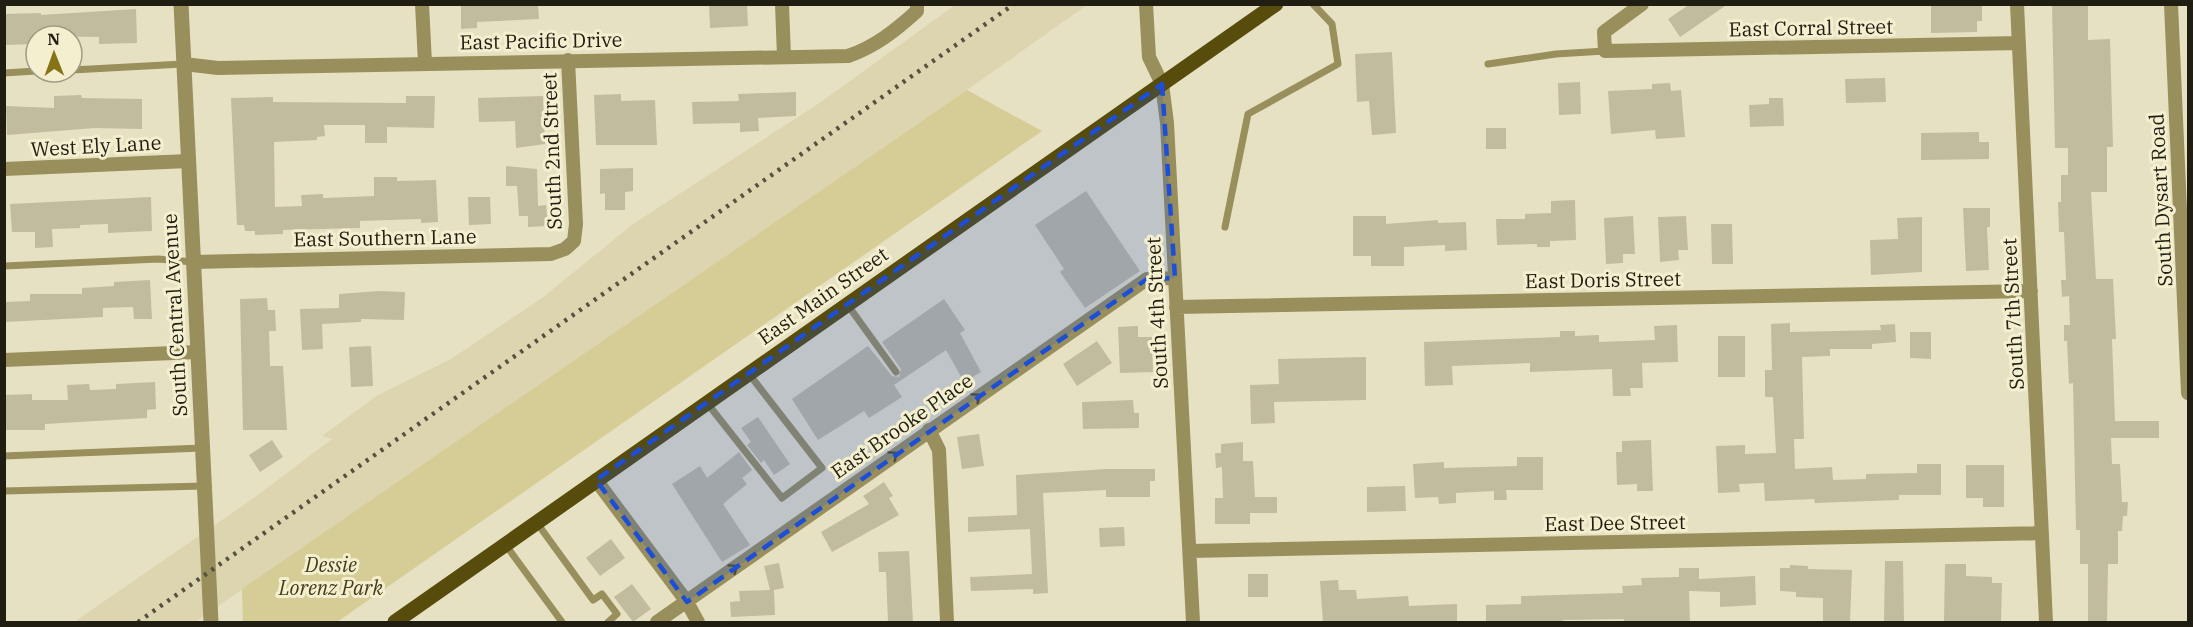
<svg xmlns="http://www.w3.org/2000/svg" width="2193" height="627" viewBox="0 0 2193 627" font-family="'IBM Plex Serif',serif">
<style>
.built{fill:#dcd5af}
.green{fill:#d6cc96}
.building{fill:#c2bc9f}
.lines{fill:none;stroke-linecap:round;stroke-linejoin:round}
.service{stroke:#998f5c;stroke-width:7}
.minor{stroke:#998f5c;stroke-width:14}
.tertiary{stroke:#998f5c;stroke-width:15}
.primary{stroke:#574c0c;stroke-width:15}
.rail{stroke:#545141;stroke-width:4.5;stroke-dasharray:3 6;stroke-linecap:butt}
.oneway{stroke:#504b30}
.marked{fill:#1d4ed8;fill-opacity:0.2;stroke:#1d4ed8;stroke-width:4.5;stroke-dasharray:12 8;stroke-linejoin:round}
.labels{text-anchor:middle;stroke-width:6;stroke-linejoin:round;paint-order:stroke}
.street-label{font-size:20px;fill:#201e13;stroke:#f4efcf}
.park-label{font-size:20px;font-style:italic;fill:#413b1a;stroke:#f4efcf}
</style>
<rect width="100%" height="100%" fill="#e7e1c3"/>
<path class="built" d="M955,5H1087L967,90L195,622H74L251,500L332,439L322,436L378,395L451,359L542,298L633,224L821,102Z"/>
<path class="green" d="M967,90L1042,131L337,622H243L242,589Z"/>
<path class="building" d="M461,4H538L539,19L477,22V28L461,29Z
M709,4H747L748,26L710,28Z
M1690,4H1728L1680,37L1668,19Z
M2052,4H2088V40L2110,39L2113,147H2107V192H2091L2096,279H2113L2116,339H2112L2115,421H2159V438H2111L2112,464H2120L2122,502H2128L2127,516H2123L2122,531H2118V564H2108L2107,622H2088V564H2080V530H2076L2073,383L2069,384L2067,341H2064V325H2070L2069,296L2062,297L2061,280H2066L2064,232H2059L2058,202H2061V175H2068V148H2055Z
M1931,5H1982V21H1977V32L1931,33Z
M136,9L137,43L99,44V37L36,36V44L4,45V14L41,13V15Z
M1392,52L1396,133L1372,135L1369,101L1357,102L1355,54Z
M1885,78L1886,102L1846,103L1845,79Z
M1580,82L1581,114L1559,115L1558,83Z
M1670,83L1671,91L1681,90L1685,137L1656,139L1655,130L1611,134L1608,91L1652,89V84Z
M796,92V116L758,118L759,131L740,132V123L693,124L692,102L739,101L738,94Z
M621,94V101L655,100L657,145H596L594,95Z
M81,95L82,98L142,99V129L95,128L7,135L6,106L54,108V96Z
M406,96H435L434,128L387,127V143H365V125H324L325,136L317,137V140L274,142L275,207L302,206L301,195L323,194V198L374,196V177H397V181L436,180L438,222L421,223V219L360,221V228L283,230V234L255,235V231H245L244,225H237L231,98L273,97V102L406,103Z
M543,96L545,144L516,148L515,121L479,122L478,98Z
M1769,98H1783L1784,126L1750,127L1749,105L1769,104Z
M1486,128H1506V149H1486Z
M1979,132V142H1989V159L1921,160V133Z
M506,166L537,169L538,206L546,205L548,226L528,227V216H519L517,186H506Z
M633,168V191L625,192V210H605V193L600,194V169Z
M1086,191L1140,271L1085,308L1060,272L1064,269L1035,225Z
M151,197L152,231L108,233V224L80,225V228L52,229L53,247L35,248V232H12L10,204Z
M468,197H490L491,224L469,225Z
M1575,200L1576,240L1550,241V247H1537V244L1497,245L1496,219H1525V214L1551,213V201Z
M1963,208H1990V227H1987L1989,270L1966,271Z
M1353,216H1386V224L1438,220V223L1466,222L1467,250L1445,251V245L1404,247V266H1371V256H1353Z
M1633,216L1635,254H1623V263L1606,264L1604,218Z
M1686,216L1688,250H1678L1679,260L1660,262L1658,217Z
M1922,217V272L1871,275L1870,240L1898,239L1897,218Z
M1711,224H1732L1733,264H1712Z
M150,280L152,319H134L133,307L103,308V317L4,322V302L30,301V294H82V288L114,286V282Z
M379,291L405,292L404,320L361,319V322L322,324L323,349L302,350L300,309L339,308V294Z
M267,298L268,310H275L276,331H269L270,366H283L287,430H243L240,299Z
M944,299L965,330L960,333L981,372L964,382L946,350L894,385L902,397L869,418L864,411L818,440L792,399L868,346L892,376L899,377L901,369L882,342Z
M1790,323V332L1881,330L1880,325L1895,324L1896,342L1872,344V349H1830V356L1802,357L1804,439H1794L1795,469L1832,467L1833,480L1866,479V474L1917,473V464H1941V495H1899V500L1815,503L1814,499L1765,501L1764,483L1739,484L1740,492L1718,493L1716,446L1745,445V454L1776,453L1773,397H1765V370H1772L1771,324Z
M1677,325L1678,362L1642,363L1643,388H1630L1631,396H1613L1612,369L1530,372V363L1452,366L1453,385L1425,386L1424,342L1560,337V331H1575V336L1599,335V342L1655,340L1654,326Z
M1138,326V337H1152L1153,372L1120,373L1118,327Z
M1910,332H1931V359L1910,358Z
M1718,336H1745V377H1718Z
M1097,341L1112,363L1077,386L1063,364Z
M371,346L373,386L351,387L349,347Z
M1366,357V400L1274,402L1275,423L1251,424L1250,385L1279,384L1278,359Z
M155,382L156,409L147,410V418L45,424V430H4V395L32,394V400H68L67,385L89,384L90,390L116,389V384Z
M1133,400L1134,413H1139V428L1083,429L1082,402Z
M758,417L790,464L774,475L764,460L761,463L747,445L751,442L741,428Z
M979,434L984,466L962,469L957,437Z
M272,440L283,457L260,472L249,455Z
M1651,440L1653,491H1637V484L1617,485L1616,452H1622V441Z
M1243,442V461H1253L1255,497H1277V513H1250V524H1215V498H1223L1222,467L1216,468L1215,453H1221V444Z
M739,452L752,470L742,478L747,484L723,504L750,545L722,562L672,484L700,466L707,478Z
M1517,457H1543V490H1506L1507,500H1494V491L1456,493V503L1439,504L1438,497L1415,498L1413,464L1444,462V468L1517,466Z
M1966,465H2004V507H1983V498H1966Z
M1106,469H1155V481H1150V497H1106V490L1043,493L1048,593L1033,594V589L971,591L970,577L1032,574L1030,529L968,532V517L1017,515L1016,475Z
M884,482L893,496L889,498L899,515L832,552L821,532L869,504L863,496Z
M1405,486L1406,511L1367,512V487Z
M1124,527L1125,546L1100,547L1099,528Z
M611,539L625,558L600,576L586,558Z
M909,551L913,622H888L886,572H879L878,552Z
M1885,561H1903L1904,622H1884Z
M779,563L784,588L774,590L775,615L731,617L730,602L740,601L739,591L770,590L764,566Z
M1945,564H1966V576L1992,577V583H2002L2001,622H1944Z
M1790,565L1808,566V569L1852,570L1850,622H1823V598L1796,597V592L1780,591V568H1790Z
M1679,568H1699V579L1755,576L1756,605L1720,607V592L1689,591L1690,622H1624V619L1563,620V622H1486V605L1521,604V596L1623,593L1622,586L1642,585L1641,578L1679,577Z
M1248,574H1268V597H1248Z
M1338,580L1339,590H1356L1357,599L1408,596L1409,606L1457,604V622H1323L1320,581Z
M632,584L651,609L633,622L614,597Z"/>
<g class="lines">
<path class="service" d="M1488,64L1556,54L1605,51
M72,70L183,64
M4,73L36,71
M1225,227L1248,114L1338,64L1332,24L1313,4
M4,266L158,259L193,262
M847,304L896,372
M707,403L782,498L822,468L749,374
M4,456L202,448
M4,491L204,486
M537,523L593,600L602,594L617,614L608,622
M505,544L562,622"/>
<path class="minor" d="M422,4L425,63
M782,4L784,57
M1146,4L1149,57L1162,84L1167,123L1193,622
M1642,4L1604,32L1605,51L2019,43
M2017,4L2046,622
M2171,4L2188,393
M184,64L218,68L848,56C875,47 896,30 917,11V4
M4,169L189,161
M193,262L551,254L565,249L574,241L576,224L568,60
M1176,307L2031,291
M4,360L198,352
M929,430L939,450L947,622
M596,480L687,602L698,622
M1190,551L2042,533
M657,622L1147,279L1175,278"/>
<path class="tertiary" d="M181,4L211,622"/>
<path class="primary" d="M395,622L1276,4"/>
<path class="rail" d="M138,622L1014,4"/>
</g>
<defs><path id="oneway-chevron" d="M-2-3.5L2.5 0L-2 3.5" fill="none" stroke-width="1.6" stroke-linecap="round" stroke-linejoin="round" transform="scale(1.5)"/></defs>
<g class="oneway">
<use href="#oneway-chevron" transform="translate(977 397) rotate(-35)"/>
<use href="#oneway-chevron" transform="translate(894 455) rotate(-35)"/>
<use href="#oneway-chevron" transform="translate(734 568) rotate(-35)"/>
</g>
<path class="marked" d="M1162,84L1175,278L1147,279L687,602L596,480Z"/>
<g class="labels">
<g class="street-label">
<text transform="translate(1811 28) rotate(-1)" y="7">East Corral Street</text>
<text transform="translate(541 41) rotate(-1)" y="7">East Pacific Drive</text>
<text transform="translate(96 146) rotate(-3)" y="7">West Ely Lane</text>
<text transform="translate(552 151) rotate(-92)" y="7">South 2nd Street</text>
<text transform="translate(2161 200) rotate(-93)" y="7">South Dysart Road</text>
<text transform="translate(385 238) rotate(-1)" y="7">East Southern Lane</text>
<text transform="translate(1603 280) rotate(-1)" y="7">East Doris Street</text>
<text transform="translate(823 296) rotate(-35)" y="7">East Main Street</text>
<text transform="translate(1157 313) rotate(-93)" y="7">South 4th Street</text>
<text transform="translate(2013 314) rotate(-93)" y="7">South 7th Street</text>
<text transform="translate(175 315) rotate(-93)" y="7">South Central Avenue</text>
<text transform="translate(902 426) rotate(-35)" y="7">East Brooke Place</text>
<text transform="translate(1615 523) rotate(-1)" y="7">East Dee Street</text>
</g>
<g class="park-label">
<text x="331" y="572">Dessie<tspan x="331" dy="23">Lorenz Park</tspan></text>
</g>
</g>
<rect width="2193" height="627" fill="none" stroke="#201e13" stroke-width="12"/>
<g transform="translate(54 54) rotate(359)"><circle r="28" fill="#f4efcf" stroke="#9f9b84" stroke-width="1.5"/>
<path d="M0-4.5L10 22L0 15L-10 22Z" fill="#847417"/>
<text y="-9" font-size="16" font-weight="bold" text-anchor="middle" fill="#201e13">N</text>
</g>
</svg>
